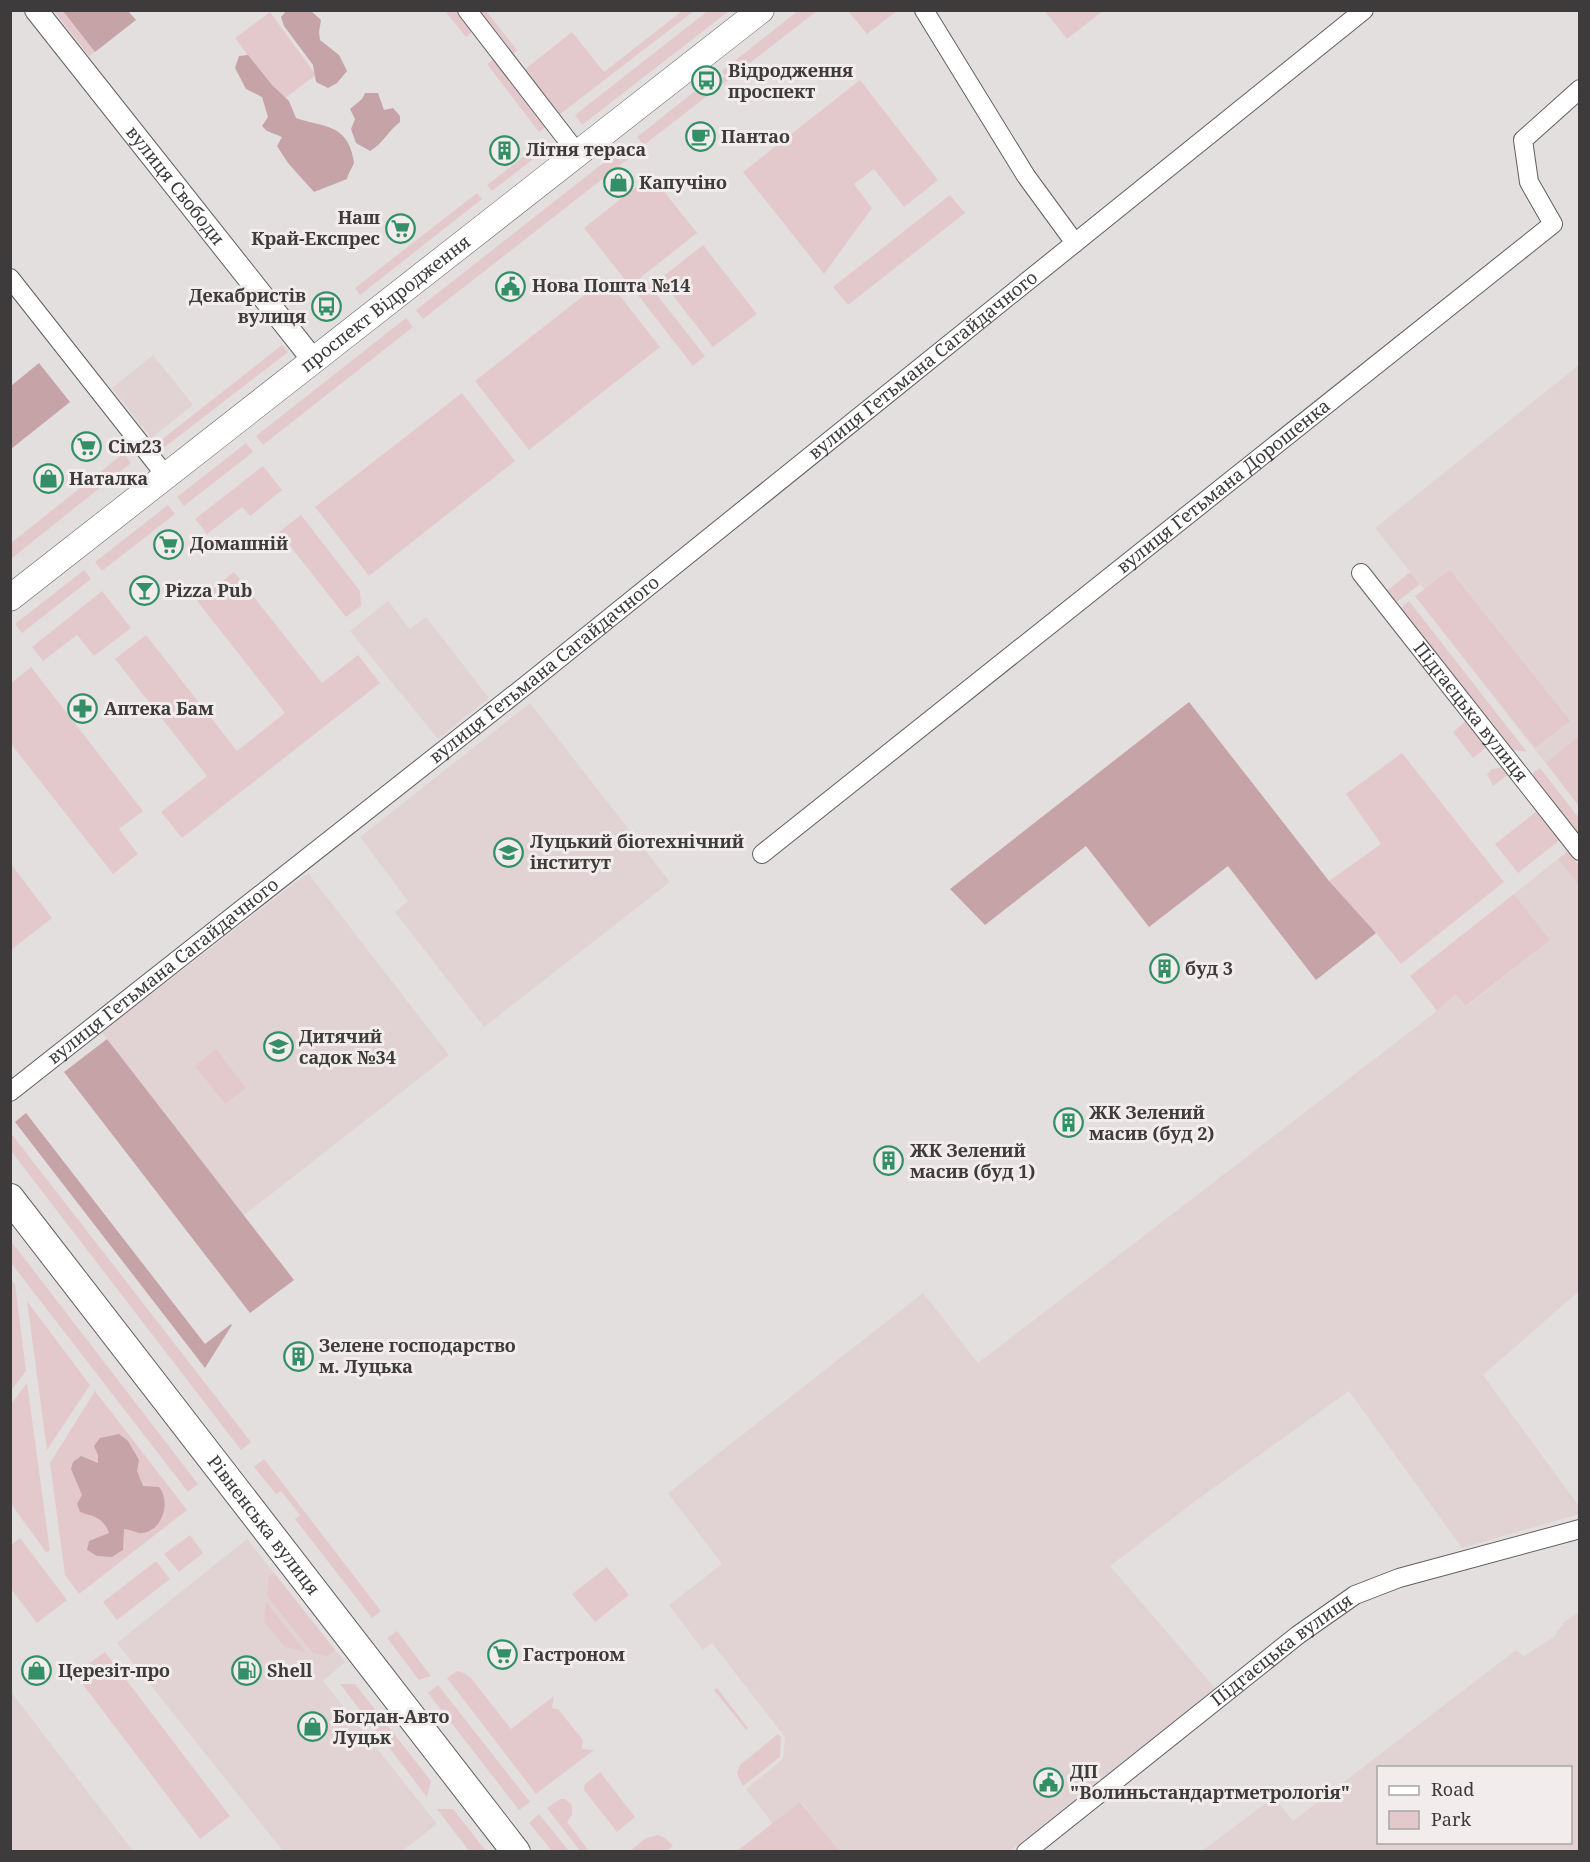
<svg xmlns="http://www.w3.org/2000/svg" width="1590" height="1862" viewBox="0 0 1590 1862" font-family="'Noto Serif',serif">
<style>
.built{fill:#e1d2d4;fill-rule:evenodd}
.green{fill:#e3c9cc}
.forest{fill:#c6a3a6}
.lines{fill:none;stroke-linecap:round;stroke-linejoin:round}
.minor-casing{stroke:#635e5f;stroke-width:20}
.tertiary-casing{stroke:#635e5f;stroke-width:24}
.secondary-casing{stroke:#635e5f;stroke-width:27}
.primary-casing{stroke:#635e5f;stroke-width:30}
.minor{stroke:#fff;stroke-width:18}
.tertiary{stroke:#fff;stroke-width:22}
.secondary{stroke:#fff;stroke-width:26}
.primary{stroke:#fff;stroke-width:28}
.labels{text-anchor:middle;stroke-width:6;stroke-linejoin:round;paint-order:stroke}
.poi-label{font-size:18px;font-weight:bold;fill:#3d3b3b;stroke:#f2ecec;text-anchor:start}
.street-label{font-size:18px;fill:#3d3b3b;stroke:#f2ecec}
</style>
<rect width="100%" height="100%" fill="#e4dfdf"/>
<path class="built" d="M153,355L193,405L151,438L112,388Z
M1579,365V806L1415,596L1424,589L1375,528Z
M388,601L410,629L426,617L489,698L438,739L350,631Z
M530,703L670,882L484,1027L395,912L408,901L360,837Z
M1558,859L1579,886V1291L1483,1375L1579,1506V1514L1462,1548L1349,1391L1198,1499L1110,1566L1215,1688L1015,1847L1009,1851L839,1852L801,1802L773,1824L746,1789L783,1759L785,1737L712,1643L703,1650L669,1605L722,1564L668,1493L923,1293L978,1363L1437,1011L1456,994L1467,1006L1550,940L1514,894Z
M308,873L449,1055L243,1216L102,1032Z
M247,1539L345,1662L323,1681L437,1824L402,1851H283L117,1643Z
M1579,1612V1851H1202L1274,1797L1293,1821L1516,1650L1524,1656L1554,1637L1564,1622ZM1378,1768H1570V1842H1378Z
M10,1692H11L133,1851H11Z"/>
<path class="green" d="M709,10L729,11L582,125L575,115Z
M799,10L817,11L644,145L637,137L699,88L703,92L725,76L722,71Z
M54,11H63L95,52L89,56Z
M445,11H459L474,30L466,37Z
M477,11H486L517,50L512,55Z
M682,11H694L559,115L524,70L572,32L604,72Z
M848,11H897L867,34Z
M1045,11H1103L1067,39Z
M270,12L316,75L281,101L235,38Z
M495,58L548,125L539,132L487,64Z
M860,80L938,180L904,207L874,169L854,184L872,208L824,274L743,172Z
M625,146L632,156L423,319L416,310Z
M536,147L541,153L492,191L487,185Z
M651,175L697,233L630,286L584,228Z
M477,193L482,199L360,295L355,288Z
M950,195L965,213L848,305L833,287Z
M703,245L757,314L713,347L660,279Z
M606,278L660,347L529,450L475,381Z
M650,286L705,356L693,366L638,295Z
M406,318L413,327L263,445L256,436Z
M282,345L288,352L161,450L156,444Z
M462,393L515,461L369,576L315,507Z
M246,443L253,452L184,506L177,497Z
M124,453L131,463L11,559V543Z
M263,466L282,490L250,516L242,507L207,534L195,519Z
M168,505L175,514L102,571L95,562Z
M301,515L360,591L361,606L346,617L279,532Z
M84,570L91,579L22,633L15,624Z
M1450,570L1570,721L1535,748L1415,596Z
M234,572L322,683L358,655L380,683L182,838L161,812L207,776L115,659L146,635L237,751L285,713L197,601Z
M1410,572L1420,584L1397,602L1387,591Z
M102,591L131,628L94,656L77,635L43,661L32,647Z
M1409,601L1527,752L1513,750L1401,608Z
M31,667L143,811L119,829L138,854L113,874L11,744V683Z
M1467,720L1488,746L1473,758L1453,732Z
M1579,736V806L1546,763Z
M1402,753L1504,882L1401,964L1376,933L1329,881L1381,844L1346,794Z
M1505,767L1510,773L1493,786L1487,774L1492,769Z
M1540,768L1579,818V836L1532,774Z
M1537,811L1560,840L1518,873L1495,844Z
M1568,851L1579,865V886L1558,859Z
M11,864L52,918L11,950L10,864Z
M1514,894L1550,940L1466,1006L1456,994L1437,1011L1410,976Z
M216,1049L246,1088L225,1104L195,1066Z
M10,1132L251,1442L241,1450L11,1151Z
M11,1241L198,1484L188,1492L11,1263Z
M10,1279L15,1284L26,1371L11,1391Z
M27,1301L90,1385L47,1450Z
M27,1383L50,1551L46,1552L11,1504V1404Z
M95,1391L187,1510L79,1594L65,1575L50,1463Z
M264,1459L381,1611L372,1618L295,1519L300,1515L281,1491L276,1494L254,1467Z
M190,1535L203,1553L179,1572L164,1554Z
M20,1538L67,1600L37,1623L11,1589V1545Z
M156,1561L170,1579L117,1620L103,1602Z
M607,1567L629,1595L595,1622L572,1594Z
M274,1573L335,1650L328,1656L313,1653L267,1596L269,1577Z
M266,1602L306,1652L285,1647L264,1622Z
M397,1631L431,1676L419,1680L387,1638Z
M105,1652L230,1816L200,1839L75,1674Z
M457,1671L464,1673L471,1678L511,1729L554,1696L552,1708L558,1709L583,1740L582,1749L594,1750L536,1794L447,1678Z
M340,1684H355L431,1781L427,1797Z
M438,1685L530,1802L519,1810L428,1693Z
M717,1688L748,1728L746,1730L714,1690Z
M778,1734L781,1737L780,1757L743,1786L737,1774L740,1765Z
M600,1772L635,1817L617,1832L584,1790L585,1784Z
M560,1799H565L572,1805V1815L567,1822L589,1851H580L547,1808Z
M800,1802L839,1851H737Z
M437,1809H453L486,1851H469Z
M539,1814L569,1851H552L529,1823Z
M658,1835L665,1838L673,1846L666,1851H630L646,1838Z"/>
<path class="forest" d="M287,10L311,11L321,20L319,32L320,40L339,55L347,71L337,83L328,88L316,82L313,65L284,26L281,17Z
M63,11H128L136,20L95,52Z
M248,55L272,85L289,101L296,118C320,127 344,123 352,153C352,154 354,161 354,162C353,167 348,173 347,179L314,192L288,163L277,146L282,137L267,131L262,126L268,117L262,97L246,89L235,68L239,56Z
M365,93H378L384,110L393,108L400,116V122C388,131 383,144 370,151L356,143L351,129L355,119L350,109L362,99Z
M39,363L70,402L11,449V386Z
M1189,702L1329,881L1376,933L1316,980L1228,866L1149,927L1086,846L985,925L950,889Z
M107,1039L294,1280L250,1313L64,1072Z
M26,1113L205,1344L231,1324L232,1325L205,1368L15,1122Z
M119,1434L128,1441L139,1460L137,1471L143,1486L159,1487C171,1501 163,1531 142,1533C138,1534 130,1529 124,1529L123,1550L112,1557L97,1556L87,1550L89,1541L109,1533C103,1517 95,1517 80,1512L77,1504L82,1495L71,1469L73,1462L81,1456L98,1463V1455L94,1446L100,1438Z"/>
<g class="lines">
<defs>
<g id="minor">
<path d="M467,10L578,154"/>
<path d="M924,10L1026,176L1075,243"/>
<path d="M10,278L166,476"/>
<path id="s1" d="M1361,573L1580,851"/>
<path id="s2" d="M762,854L1553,224L1529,182L1523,140L1580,89"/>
<path id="s3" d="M10,1092L525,686L1364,10"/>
<path id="s4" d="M1026,1852L1298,1635L1355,1595L1399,1578L1580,1529"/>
</g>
<g id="tertiary">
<path id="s5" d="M36,10L314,361"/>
</g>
<g id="secondary">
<path id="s6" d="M10,598L761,10"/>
</g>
<g id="primary">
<path id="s7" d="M10,1198L516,1852"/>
</g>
</defs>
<use href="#minor" class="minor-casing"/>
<use href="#tertiary" class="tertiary-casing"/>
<use href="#secondary" class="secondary-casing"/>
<use href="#primary" class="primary-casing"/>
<use href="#minor" class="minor"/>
<use href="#tertiary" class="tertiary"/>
<use href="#secondary" class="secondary"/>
<use href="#primary" class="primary"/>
</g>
<defs>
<symbol id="bus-ring" viewBox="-11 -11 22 22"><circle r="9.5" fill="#f2ecec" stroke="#328f66" stroke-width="1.5"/><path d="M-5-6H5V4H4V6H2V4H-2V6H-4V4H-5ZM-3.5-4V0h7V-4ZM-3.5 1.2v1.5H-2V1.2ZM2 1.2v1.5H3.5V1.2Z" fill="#328f66"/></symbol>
<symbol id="cafe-ring" viewBox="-11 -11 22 22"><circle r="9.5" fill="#f2ecec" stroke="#328f66" stroke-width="1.5"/><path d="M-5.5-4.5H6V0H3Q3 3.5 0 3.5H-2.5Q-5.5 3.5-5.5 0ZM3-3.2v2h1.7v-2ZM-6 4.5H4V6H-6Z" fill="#328f66"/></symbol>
<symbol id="building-ring" viewBox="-11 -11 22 22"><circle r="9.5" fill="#f2ecec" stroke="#328f66" stroke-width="1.5"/><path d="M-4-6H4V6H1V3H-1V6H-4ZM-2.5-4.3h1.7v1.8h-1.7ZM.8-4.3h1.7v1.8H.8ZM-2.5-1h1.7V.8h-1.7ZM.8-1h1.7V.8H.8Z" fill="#328f66"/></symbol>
<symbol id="shop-ring" viewBox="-11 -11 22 22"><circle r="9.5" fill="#f2ecec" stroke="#328f66" stroke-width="1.5"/><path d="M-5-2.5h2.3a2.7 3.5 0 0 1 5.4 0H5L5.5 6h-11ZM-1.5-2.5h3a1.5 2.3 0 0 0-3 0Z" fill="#328f66"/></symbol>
<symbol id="supermarket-ring" viewBox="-11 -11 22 22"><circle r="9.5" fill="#f2ecec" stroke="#328f66" stroke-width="1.5"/><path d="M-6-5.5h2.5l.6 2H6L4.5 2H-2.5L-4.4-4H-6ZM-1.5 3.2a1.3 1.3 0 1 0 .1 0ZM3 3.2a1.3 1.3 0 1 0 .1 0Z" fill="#328f66"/></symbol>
<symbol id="civic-ring" viewBox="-11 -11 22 22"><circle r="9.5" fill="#f2ecec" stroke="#328f66" stroke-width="1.5"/><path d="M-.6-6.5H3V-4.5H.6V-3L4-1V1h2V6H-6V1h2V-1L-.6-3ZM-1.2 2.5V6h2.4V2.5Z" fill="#328f66"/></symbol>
<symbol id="bar-ring" viewBox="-11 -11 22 22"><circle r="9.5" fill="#f2ecec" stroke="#328f66" stroke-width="1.5"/><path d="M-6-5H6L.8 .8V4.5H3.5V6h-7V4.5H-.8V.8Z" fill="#328f66"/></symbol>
<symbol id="pharmacy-ring" viewBox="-11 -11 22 22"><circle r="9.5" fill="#f2ecec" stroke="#328f66" stroke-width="1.5"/><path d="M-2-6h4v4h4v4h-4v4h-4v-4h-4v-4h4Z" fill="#328f66"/></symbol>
<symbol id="university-ring" viewBox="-11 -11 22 22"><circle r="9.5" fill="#f2ecec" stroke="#328f66" stroke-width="1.5"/><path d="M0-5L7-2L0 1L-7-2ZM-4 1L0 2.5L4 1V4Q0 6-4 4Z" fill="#328f66"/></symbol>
<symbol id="school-ring" viewBox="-11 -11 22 22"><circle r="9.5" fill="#f2ecec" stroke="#328f66" stroke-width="1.5"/><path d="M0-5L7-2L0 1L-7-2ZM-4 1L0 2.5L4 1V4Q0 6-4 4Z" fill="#328f66"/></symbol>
<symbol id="fuel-ring" viewBox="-11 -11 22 22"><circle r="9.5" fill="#f2ecec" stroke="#328f66" stroke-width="1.5"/><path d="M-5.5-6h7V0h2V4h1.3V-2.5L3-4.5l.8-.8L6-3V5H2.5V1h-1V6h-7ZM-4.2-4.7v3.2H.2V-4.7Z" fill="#328f66"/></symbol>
</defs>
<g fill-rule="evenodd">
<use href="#bus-ring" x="690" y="64" width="33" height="33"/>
<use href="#cafe-ring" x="684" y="120" width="33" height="33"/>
<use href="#building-ring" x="488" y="134" width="33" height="33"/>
<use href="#shop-ring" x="602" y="166" width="33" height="33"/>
<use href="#supermarket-ring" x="384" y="212" width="33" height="33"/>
<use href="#civic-ring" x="494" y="270" width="33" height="33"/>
<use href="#bus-ring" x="310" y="290" width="33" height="33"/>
<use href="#supermarket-ring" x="70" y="430" width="33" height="33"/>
<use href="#shop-ring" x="32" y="462" width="33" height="33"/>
<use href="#supermarket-ring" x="152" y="528" width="33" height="33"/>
<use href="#bar-ring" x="128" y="574" width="33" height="33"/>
<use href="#pharmacy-ring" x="66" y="692" width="33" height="33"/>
<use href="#university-ring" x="492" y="836" width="33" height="33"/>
<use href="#building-ring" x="1148" y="952" width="33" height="33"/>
<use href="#school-ring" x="262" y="1030" width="33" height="33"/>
<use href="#building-ring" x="1052" y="1106" width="33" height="33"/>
<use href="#building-ring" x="872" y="1144" width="33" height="33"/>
<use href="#building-ring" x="282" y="1340" width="33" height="33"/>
<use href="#supermarket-ring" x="486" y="1638" width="33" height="33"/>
<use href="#shop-ring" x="20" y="1654" width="33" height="33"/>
<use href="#fuel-ring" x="230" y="1654" width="33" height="33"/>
<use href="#shop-ring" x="296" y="1710" width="33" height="33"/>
<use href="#civic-ring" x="1032" y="1766" width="33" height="33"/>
</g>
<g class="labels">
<g class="poi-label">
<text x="728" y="77">Відродження<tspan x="728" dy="21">проспект</tspan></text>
<text x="721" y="143">Пантао</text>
<text x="526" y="156">Літня тераса</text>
<text x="639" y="189">Капучіно</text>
<text x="380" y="224" text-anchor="end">Наш<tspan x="380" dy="21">Край-Експрес</tspan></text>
<text x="532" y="292">Нова Пошта №14</text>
<text x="306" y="302" text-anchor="end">Декабристів<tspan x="306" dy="21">вулиця</tspan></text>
<text x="108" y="453">Сім23</text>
<text x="69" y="485">Наталка</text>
<text x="190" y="550">Домашній</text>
<text x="165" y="597">Pizza Pub</text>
<text x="104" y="715">Аптека Бам</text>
<text x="530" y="848">Луцький біотехнічний<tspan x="530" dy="21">інститут</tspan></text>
<text x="1185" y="975">буд 3</text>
<text x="299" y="1043">Дитячий<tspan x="299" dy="21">садок №34</tspan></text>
<text x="1089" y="1119">ЖК Зелений<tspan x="1089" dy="21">масив (буд 2)</tspan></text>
<text x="910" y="1157">ЖК Зелений<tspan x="910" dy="21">масив (буд 1)</tspan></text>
<text x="319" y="1352">Зелене господарство<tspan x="319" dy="21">м. Луцька</tspan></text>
<text x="523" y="1661">Гастроном</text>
<text x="58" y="1677">Церезіт-про</text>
<text x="267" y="1677">Shell</text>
<text x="333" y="1723">Богдан-Авто<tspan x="333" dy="21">Луцьк</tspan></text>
<text x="1070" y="1778">ДП<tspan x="1070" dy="21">"Волиньстандартметрологія"</tspan></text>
</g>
<g class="street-label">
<text dy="6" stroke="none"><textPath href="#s5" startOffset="224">вулиця Свободи</textPath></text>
<text dy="6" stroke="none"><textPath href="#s6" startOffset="477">проспект Відродження</textPath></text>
<text dy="6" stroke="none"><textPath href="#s3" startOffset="1167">вулиця Гетьмана Сагайдачного</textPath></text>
<text dy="6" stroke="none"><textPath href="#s2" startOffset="590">вулиця Гетьмана Дорошенка</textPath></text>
<text dy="6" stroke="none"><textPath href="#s3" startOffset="681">вулиця Гетьмана Сагайдачного</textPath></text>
<text dy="6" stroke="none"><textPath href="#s1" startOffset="177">Підгаєцька вулиця</textPath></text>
<text dy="6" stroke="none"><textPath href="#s3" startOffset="195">вулиця Гетьмана Сагайдачного</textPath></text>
<text dy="6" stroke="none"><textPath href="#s7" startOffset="414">Рівненська вулиця</textPath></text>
<text dy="6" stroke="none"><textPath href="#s4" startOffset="326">Підгаєцька вулиця</textPath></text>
</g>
</g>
<rect width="1590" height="1862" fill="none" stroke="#3d3b3b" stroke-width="24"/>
<rect x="1377" y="1766" width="195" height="78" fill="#f2ecec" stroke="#aaa5a5" stroke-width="1.5"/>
<rect x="1389" y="1786" width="30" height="9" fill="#ffffff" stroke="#aaa5a5" stroke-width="1.5"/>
<text x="1431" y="1796" font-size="18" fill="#3d3b3b">Road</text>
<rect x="1389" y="1811" width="30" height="18" fill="#e3c9cc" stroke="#aaa5a5" stroke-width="1.5"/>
<text x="1431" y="1826" font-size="18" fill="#3d3b3b">Park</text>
</svg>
